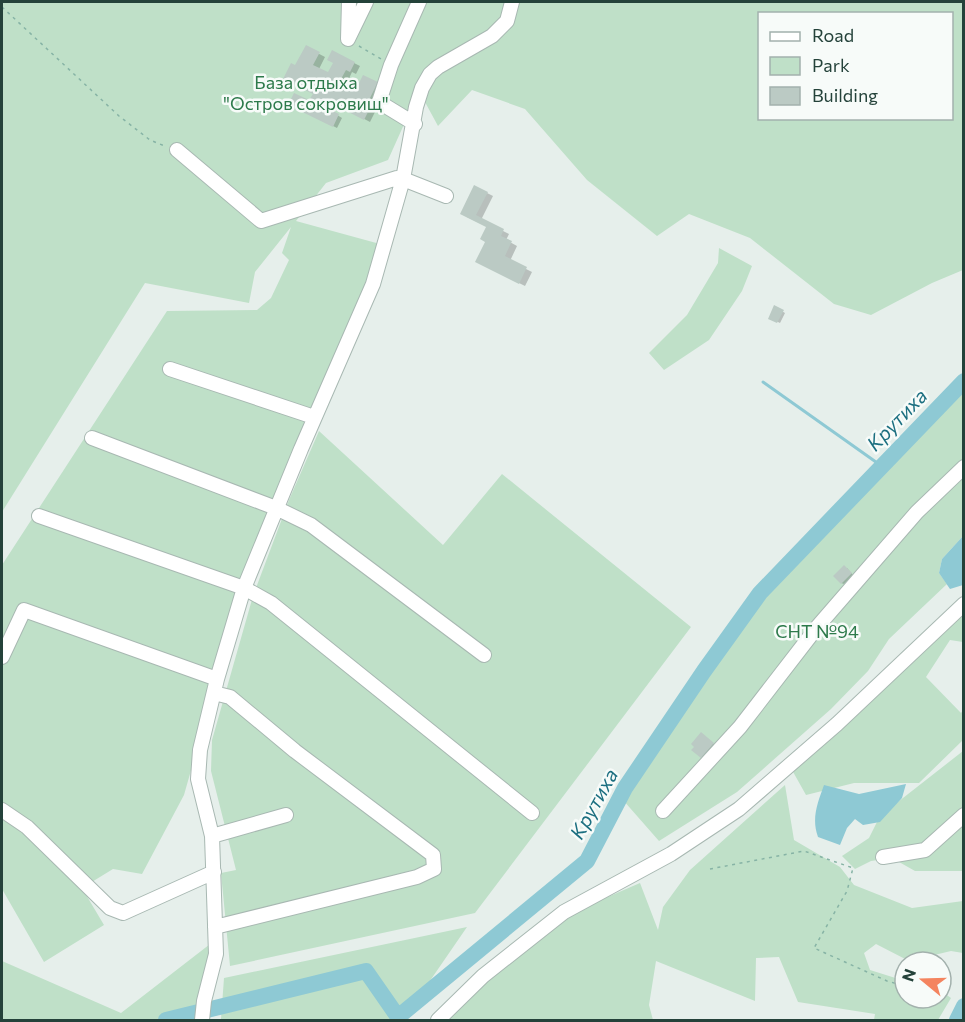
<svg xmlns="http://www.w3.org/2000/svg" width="965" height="1022" viewBox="0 0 965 1022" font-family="Commissioner,sans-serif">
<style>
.green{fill:#bfe0c8;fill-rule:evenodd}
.water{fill:#8ec9d4}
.shadow{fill:#0003;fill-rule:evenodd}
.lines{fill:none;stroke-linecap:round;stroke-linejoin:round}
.stream{stroke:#8ec9d4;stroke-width:3}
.river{stroke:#8ec9d4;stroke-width:16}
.building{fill:#bbcac4}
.minor-casing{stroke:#a8b8b2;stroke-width:16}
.path{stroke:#86b3a5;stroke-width:1.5;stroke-dasharray:3 4.5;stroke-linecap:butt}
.minor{stroke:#fff;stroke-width:14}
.labels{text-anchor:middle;stroke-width:5;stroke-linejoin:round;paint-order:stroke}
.park-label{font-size:18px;fill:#2d7a4b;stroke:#f7fbf9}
.water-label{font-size:20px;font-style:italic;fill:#1c6f80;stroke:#f7fbf9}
</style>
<rect width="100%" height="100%" fill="#e6efeb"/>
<path class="green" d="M2,2H963V270L932,283L871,315L834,304L750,238L689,214L657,236L587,180L525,109L472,90L438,126L419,91L388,160L326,183L296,221L380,244L368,290L247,573L184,795L142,874L113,869L82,888L104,925L44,962L2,889V565L167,311L257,310L271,298L289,260L282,253L291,227L255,272L249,303L145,283L2,512ZM760,14H952V118H760Z
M719,248L752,266L742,291L709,340L664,370L649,353L687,315L718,263Z
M963,391V536L942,559L939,573L947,584L889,639L868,671L831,709L737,792L659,841L623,800L758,601Z
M319,431L443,545L502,474L691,627L475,913L230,966L221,873L236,870L211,771L212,740L253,596L289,500Z
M963,612V642L950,640L926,677L961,713L963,710V740L919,783H854L806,795L792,770Z
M963,751V871H915L892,858L871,861L855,869L842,856L869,838L880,816Z
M785,785L794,840L840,867L854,885L912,908L963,901V953L951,951L909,961L876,944L864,953L870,970L905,981V998H941V991L951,998L938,1020H874L875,1014L798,1002L779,957L756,958L755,1001L656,961L649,1005L653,1020H446L471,992L573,912L640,883L658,930L663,907L690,870Z
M467,927L403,1020L221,1019L224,978Z
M214,941L197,1020H2V961L121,1013Z"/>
<path class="water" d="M963,536V585L950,589L939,573L942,559Z
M906,784L902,798L880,822L863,825L855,819L847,828L840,845L818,837C811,818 818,802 824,785L859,794Z"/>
<path class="shadow" d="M306,47L325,57L319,69L328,74L354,63L360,66L356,74L352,72L347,83L358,89L364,77L383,87L378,106L370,122L338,105L334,113L342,118L337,128L290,104L310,102L314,94L296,67ZM332,103H336L329,117Z
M475,187L493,196L481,220L509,234L506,240L517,246L510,261L532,272L525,286L483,265L488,227L467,217Z
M775,307L785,313L780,323L770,318Z
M847,568L853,575L844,584L841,583Z
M703,735L715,745L704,758L693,750Z"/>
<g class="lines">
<path class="stream" d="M763,382L883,467"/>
<path class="river" d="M166,1020L366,971L398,1017L587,861L625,788L704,671L760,593L964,381
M957,1020L964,1006"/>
</g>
<path class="building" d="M306,45L320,52L313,65L328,72L333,63L327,60L332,50L355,62L350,72L346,70L341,79L357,87L363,75L378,82L369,100L373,102L364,120L333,104L331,110L339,114L333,127L288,105L294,93L309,100L313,94L283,79L291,63L295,65Z
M474,185L488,192L476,215L504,229L501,236L512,241L505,256L527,267L519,284L475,262L485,242L480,239L486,227L460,214Z
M774,305L784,310L777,323L768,319Z
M844,565L852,573L841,584L833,576Z
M701,732L714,743L701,758L691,750L694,747L691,744Z"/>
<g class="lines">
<defs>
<path id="minor" d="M349,2L348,39L366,2
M415,124L379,102L391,65L419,2
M177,150L261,221L397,178L403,179L446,196
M170,369L314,417
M92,438L276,508L311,525L484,655
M39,516L244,588L271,603L532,813
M2,657L24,610L217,679
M214,693L230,697L295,751L433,855L434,869L417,877L215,927
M2,810L27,827L110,908L123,913L214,872
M663,811L740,727L818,626L917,512L964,467
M212,836L286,815
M883,857L925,850L964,815
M202,1020L204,1001L216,954L212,836L198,779L200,750L217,679L244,588L301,449L373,284L403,179L416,107L422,88L430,74L438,67L492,36L507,21L512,2
M438,1020L483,976L564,912L671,854L739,809L837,724L964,604"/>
</defs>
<use href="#minor" class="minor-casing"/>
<path class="path" d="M2,7L119,116L150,140L167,147
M359,46L381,59
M710,869L804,851L853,868L847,891L814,948L887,981L905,986"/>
<use href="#minor" class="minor"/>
</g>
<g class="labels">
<g class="park-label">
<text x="306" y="89">База отдыха<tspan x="306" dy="21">"Остров сокровищ"</tspan></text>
<text x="817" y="638">СНТ №94</text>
</g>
<g class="water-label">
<text transform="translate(897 420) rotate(-46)" y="7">Крутиха</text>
<text transform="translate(594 804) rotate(-61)" y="7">Крутиха</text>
</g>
</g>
<rect width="965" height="1022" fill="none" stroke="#24423a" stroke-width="6"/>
<rect x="758" y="12" width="195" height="108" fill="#f7fbf9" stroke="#a3b1ad" stroke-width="1.5"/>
<rect x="770" y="32" width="30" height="9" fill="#ffffff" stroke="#a3b1ad" stroke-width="1.5"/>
<text x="812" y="42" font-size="18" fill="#24423a">Road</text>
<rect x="770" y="57" width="30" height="18" fill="#bfe0c8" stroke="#a3b1ad" stroke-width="1.5"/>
<text x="812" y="72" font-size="18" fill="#24423a">Park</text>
<rect x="770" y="87" width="30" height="18" fill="#bbcac4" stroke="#a3b1ad" stroke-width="1.5"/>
<text x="812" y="102" font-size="18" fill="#24423a">Building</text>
<g transform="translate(923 980) rotate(289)"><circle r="28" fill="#f7fbf9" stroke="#a3b1ad" stroke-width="1.5"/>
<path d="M0-4.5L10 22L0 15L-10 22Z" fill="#f4845f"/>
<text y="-9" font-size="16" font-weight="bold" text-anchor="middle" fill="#24423a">N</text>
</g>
</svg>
